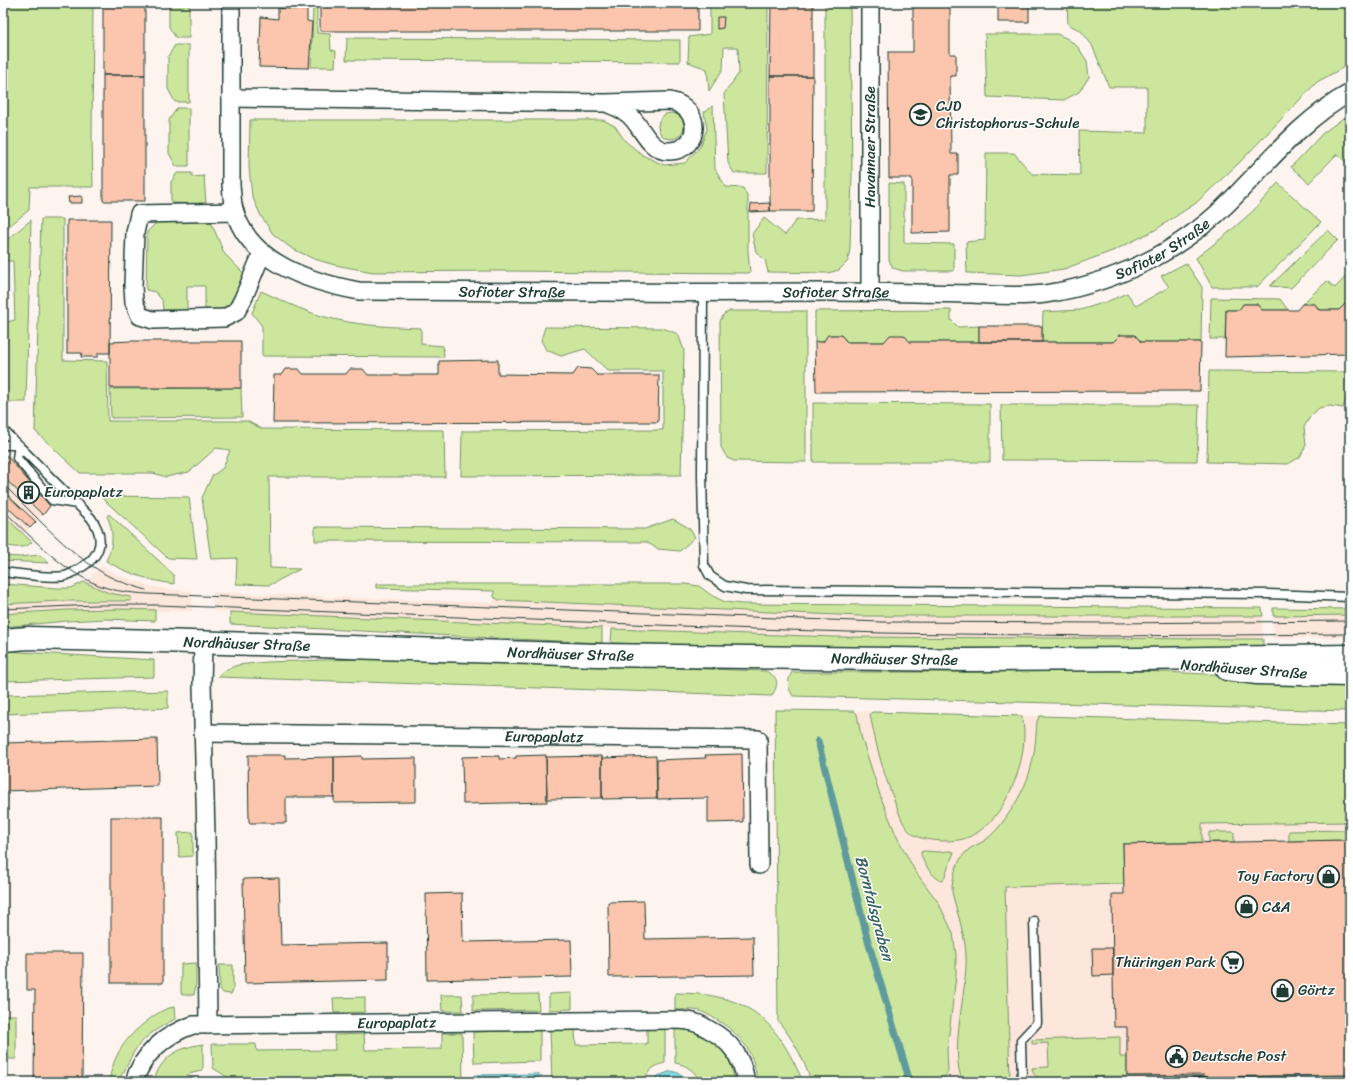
<svg xmlns="http://www.w3.org/2000/svg" width="1353" height="1085" viewBox="0 0 1353 1085" font-family="Sriracha,sans-serif">
<style>
.built{fill:#fde6db}
.green{fill:#cce79d;stroke:#769268}
.water{fill:#88d8e3;stroke:#5e9a9d}
.lines{fill:none;stroke-linecap:round;stroke-linejoin:round}
.stream{stroke:#5e9a9d;stroke-width:7}
.building{fill:#fbc6ad;stroke:#1f3d34}
.lane-casing{stroke:#1f3d34;stroke-width:11}
.street-casing{stroke:#1f3d34;stroke-width:20}
.secondary-casing{stroke:#1f3d34;stroke-width:25}
.lane{stroke:#fff;stroke-width:8}
.street{stroke:#fff;stroke-width:17}
.secondary{stroke:#fff;stroke-width:22}
.tram{stroke:#1f3d34;stroke-width:1}
.labels{text-anchor:middle;stroke-width:3;stroke-linejoin:round;paint-order:stroke}
.poi-label{font-size:15px;fill:#1f3d34;stroke:#fff;text-anchor:start}
.street-label{font-size:15px;fill:#1f3d34;stroke:#fff}
.water-label{font-size:16px;font-style:italic;fill:#396460;stroke:#fff}
</style>
<rect width="100%" height="100%" fill="#fef4ef"/>
<filter id="ink" filterUnits="userSpaceOnUse"><feTurbulence type="fractalNoise" baseFrequency=".025" numOctaves="2"/><feDisplacementMap in="SourceGraphic" scale="8" xChannelSelector="R" yChannelSelector="G"/><feConvolveMatrix kernelMatrix="1 2 1 2 8 2 1 2 1" color-interpolation-filters="sRGB"/></filter>
<g filter="url(#ink)">
<path class="built" d="M3,477L43,515L36,522L3,491Z
M3,503L30,528L23,534L3,515Z
M102,566L120,576L150,586L171,590L192,591V611L67,610L3,614V604L61,601H131V597L109,593L84,582L90,578Z
M213,592L494,603V597L499,600L860,616H1262L1263,639L834,637L602,628L230,612L213,611Z
M1350,615V638H1273V616Z
M854,711L1350,725V1082H948L947,1050L956,976V955L953,933L938,902L915,871L897,837L881,798L861,736L857,714Z"/>
<path class="green" d="M3,3H93L92,139L93,187H30L29,210L3,231Z
M169,3H189V38H176L169,27Z
M270,3H317V33L330,34L331,50L336,51L335,67H311L313,6Z
M710,3H768L767,173H734L728,163L724,94L739,73L738,47H724L723,69L709,91L707,69L688,62L689,37L710,34Z
M825,3H850L852,174L850,248L848,261L839,270L828,273L768,272L765,260L756,252L752,234L764,218L785,235L796,220L825,219Z
M1067,3H1350V64L1317,82L1238,164L1196,203L1155,230L1115,250L1064,269L1021,275L967,273L966,242L985,240L986,153H1014L1032,174L1080,175L1079,131L1147,133V87H1109L1092,45L1081,31L1068,24Z
M985,34H1057L1068,39L1078,47L1087,61L1089,77L1079,92L1064,100L987,97Z
M347,38L680,40V62L346,60Z
M175,45H189V102H175L168,89V57Z
M713,106L715,169L726,187L743,188L748,198V251L750,273L499,271L373,272L335,265L314,259L291,248L273,234L261,216L252,196L249,167L250,120H603L615,126L625,141L644,156L664,165L685,163L700,147L707,129L704,112Z
M177,108H189V166H176L169,153V120Z
M1350,113V166L1337,154L1309,183L1291,167L1323,133Z
M658 126a13 13 0 1 1 26 0a13 13 0 1 1-26 0Z
M177,173H192V177L204,176L206,204L171,203V182Z
M889,183L904,184V243L954,244V271H903L893,268L889,260Z
M1278,183L1321,222L1257,287H1212L1196,258L1228,233L1253,211Z
M41,219H63V360L107,361L108,421H247L262,429L444,430L445,477H269L270,568L300,569L270,585L236,584L237,558L211,559L202,498L212,476L223,468L230,450L216,448L189,472L166,477L153,473H80L35,431Z
M31,220L26,402H3V323L15,320L13,261H3V243Z
M157,222H211L224,253L247,277C234,301 235,311 205,311V286H187V311L163,310L162,300L155,292L146,290L147,232Z
M1328,230L1338,240L1291,288L1270,286Z
M1186,263L1202,287L1201,342H1141L1135,335H1120L1113,342H1042L1043,312L1080,310L1106,302L1127,293L1136,306L1169,287L1161,276Z
M1347,275L1350,278V299L1339,310H1319L1315,304H1302L1327,281L1335,288Z
M261,291C285,302 311,315 338,320C366,326 393,327 421,328V344L443,346L444,357L262,356V326L252,313Z
M1211,298L1280,299L1288,310H1262L1257,304H1244L1239,310H1226L1225,339H1210Z
M951,310V320L958,327L979,326V342H847L841,335H828L823,342H815V311Z
M730,311H806V462L734,461L727,458L721,447L720,321L724,314Z
M545,327L663,328L678,334L684,350L681,475L461,476L462,431L663,430V371H608L585,349L561,356L546,350L541,340Z
M1209,371L1350,372V386L1343,408L1330,406L1319,408L1310,417L1304,427L1306,445L1300,457L1288,464L1207,462Z
M241,388L242,417L111,418L110,389Z
M813,403L990,404V462H813Z
M1001,405H1199L1197,461L1002,460Z
M105,496L189,497L197,559L168,558L102,498Z
M109,514L174,575V584C150,581 127,573 106,561C114,545 114,531 107,516Z
M3,515L32,542C24,550 13,547 3,545Z
M673,519L689,528L695,537L680,551L658,549L646,542L315,541V527L645,529Z
M40,555L49,563L3,561V556L20,557Z
M84,582L109,593L131,597V601H61L3,604V584L57,588H71Z
M376,584H685L699,586L711,595L725,602L742,604L1262,608L1263,616H860L499,600L494,597V591L376,588Z
M1273,608L1350,609V615L1273,616Z
M121,609L155,610V621L106,619L67,621L3,627V614L67,610Z
M230,612L602,628V643L493,638L230,624Z
M612,629L834,637L1263,639V649C1045,648 828,651 611,643Z
M3,651L154,660V677L3,681Z
M388,658L766,671C779,678 779,683 772,696L218,677L227,669L238,665L267,662Z
M1097,669L1228,675L1350,684V711L793,696C787,687 787,681 792,672H981Z
M168,691V708L3,714V695Z
M775,710L854,711L857,714L861,736L881,798L897,837L915,871L938,902L953,933L956,955V976L947,1050L948,1072L942,1081L939,1082H811C804,1059 793,1039 778,1021Z
M872,712L1022,716C1031,753 1009,814 975,834C965,840 955,841 943,841C933,840 920,840 911,833C904,827 900,816 897,807C884,777 876,746 870,714Z
M1040,716L1350,725V822L1202,824V842L1123,844L1124,884L1005,887L1010,1082H963C948,1051 968,991 966,955C965,934 957,913 952,892C952,877 956,861 968,850C973,846 979,844 984,841C993,835 1001,825 1007,816C1017,802 1027,784 1031,767C1035,752 1036,736 1037,721Z
M1350,830V840L1289,841V831Z
M193,832V856L179,857L178,833Z
M1209,832H1234V842H1209Z
M924,851L937,852L950,851L954,852L943,881C935,881 920,860 921,852Z
M196,963V984L194,995H184L181,993V964Z
M219,965H233V990L231,994L223,993L220,989Z
M572,993V1009L549,1010V994Z
M675,993C747,993 775,1017 803,1082H757C755,1055 744,1038 722,1023C715,1019 708,1014 700,1011C692,1009 683,1010 675,1010Z
M538,994L539,1010L473,1011V995Z
M441,995H462L463,1011H442Z
M365,997V1012L334,1013L333,998Z
M174,1007L175,1019C158,1028 141,1038 132,1055C127,1065 124,1075 115,1082H109C113,1055 126,1037 147,1021C156,1014 163,1009 174,1007Z
M3,1015H16V1059H3Z
M675,1028C693,1029 718,1041 728,1058C732,1066 733,1074 735,1082H700C695,1071 687,1065 675,1063Z
M647,1029H665V1063C654,1065 647,1072 643,1082H552L550,1030H575L576,1045L647,1044Z
M540,1030V1061L474,1063L473,1032Z
M442,1033H462L463,1082H233L232,1080L213,1068L212,1044H256L257,1051L335,1050L334,1035L364,1034L365,1050L442,1049Z
M1120,1037V1057H1127V1076L1067,1077L1064,1079C1053,1079 1033,1083 1032,1068L1049,1067L1048,1043L1032,1044V1040Z
M203,1044V1067L201,1071L189,1074L181,1082H153C162,1056 177,1048 203,1044Z"/>
<path class="water" d="M671,1071C679,1073 685,1075 690,1082H653L658,1076Z
M539,1074V1082H474V1075Z"/>
<g class="lines">
<path class="stream" d="M818,741L868,941L910,1082"/>
</g>
<path class="building" d="M103,3H145V75H103Z
M320,3H698V31H320Z
M771,3H813V76H770Z
M913,3H950V54H956V76H950L951,154H958V175H950V232L912,233V178H889L888,52H913Z
M998,3H1029V22H998Z
M278,8L307,10V21L312,22L309,68L259,67L261,17L278,19Z
M717,17H724L723,28L717,29Z
M103,75H145V201H103Z
M770,76H813L812,211H770Z
M82,196V203H69L68,197Z
M770,203V211L750,212L751,204Z
M67,220H111L110,353H98V357H81L82,353H67Z
M3,288H4L5,323H3Z
M1350,299V354L1225,357L1226,310H1239L1243,304H1257L1262,310H1297L1302,304H1315L1319,310H1339Z
M979,326H1042V342H979Z
M828,335H841L847,342H884L890,335H904L910,342H1113L1120,335H1135L1141,342H1201L1200,391L816,392L815,342H823Z
M131,341H241V388H110V342Z
M498,360V374L573,375L578,368L591,369L597,375H659L658,422L273,423L274,375H281L285,369H299L303,374H346L350,369H363L368,375H439V361Z
M3,455L7,456L50,506L43,515L3,477Z
M3,491L36,522L30,528L3,503Z
M157,739L158,786L3,791V743Z
M742,754L743,822L708,823V798L657,799V760L706,758L705,755Z
M248,755H285V758L334,757V797H286V823H249Z
M546,755L547,802L463,804L462,757L499,756V759L516,758V756Z
M362,756V759L416,758V802L334,803V757Z
M602,756V798L547,799L546,757Z
M656,756L657,798L602,799V758Z
M111,817H163V983H111Z
M1350,840V1082H1204V1075L1127,1076V1027H1114L1113,975L1112,894H1124L1123,844Z
M279,878L281,945L388,943V980L245,983L243,879Z
M462,893L463,942L571,940L572,977L427,980L426,894Z
M644,901L645,939L753,937L754,975L609,977L608,902Z
M1092,948H1113V975L1093,976Z
M27,953H83L82,1082H34L35,990H27Z"/>
<g class="lines">
<defs>
<path id="lane" d="M703,293L702,475L704,565L710,576L725,586L746,590L1268,594L1350,597
M3,430L91,518C105,537 102,555 82,567C76,571 71,574 65,576C47,579 22,574 3,572
M3,445H19
M19,445L17,458L52,500L77,504
M1022,1082L1021,1040L1037,1023L1034,921
M1194,1082L1350,1080"/>
<g id="street">
<path id="s1" d="M231,3V185C232,194 232,204 235,213C252,264 311,282 359,291C515,292 671,293 827,292C875,292 923,293 971,294C995,295 1021,297 1045,294C1080,289 1115,277 1146,262C1171,250 1205,226 1224,207C1264,168 1300,120 1350,93"/>
<path d="M870,3V292"/>
<path d="M231,98L606,103L670,101C704,108 700,150 670,151C648,152 642,125 628,114C622,109 613,106 606,103"/>
<path d="M235,212L139,214L135,233L133,286L134,302L140,316L153,320L224,318L236,312L243,299L262,253"/>
<path d="M203,644L202,684L206,835L208,1025"/>
<path id="s2" d="M203,733L758,739L759,865"/>
<path id="s3" d="M134,1082C142,1054 166,1034 193,1025L670,1020C676,1020 683,1020 688,1021C696,1022 702,1025 708,1029C731,1041 742,1057 746,1082"/>
</g>
<g id="secondary">
<path id="s4" d="M3,640L28,638L160,641L597,655L968,660L1139,659L1350,656"/>
<path d="M1227,669L1257,673L1350,675"/>
</g>
</defs>
<use href="#lane" class="lane-casing"/>
<use href="#street" class="street-casing"/>
<use href="#secondary" class="secondary-casing"/>
<use href="#lane" class="lane"/>
<use href="#street" class="street"/>
<use href="#secondary" class="secondary"/>
<path class="tram" d="M3,484C35,515 65,550 103,573C116,581 131,585 146,590
M3,510C34,539 65,575 107,588C133,596 173,594 201,596L881,622L1107,623L1350,621
M3,609L96,605H158L757,629L881,633L1106,636L1350,634"/>
</g>
</g>
<defs>
<symbol id="school-ring" viewBox="-11 -11 22 22"><circle r="9.5" fill="#fff" stroke="#1f3d34" stroke-width="1.5"/><path d="M0-5L7-2L0 1L-7-2ZM-4 1L0 2.5L4 1V4Q0 6-4 4Z" fill="#1f3d34"/></symbol>
<symbol id="building-ring" viewBox="-11 -11 22 22"><circle r="9.5" fill="#fff" stroke="#1f3d34" stroke-width="1.5"/><path d="M-4-6H4V6H1V3H-1V6H-4ZM-2.5-4.3h1.7v1.8h-1.7ZM.8-4.3h1.7v1.8H.8ZM-2.5-1h1.7V.8h-1.7ZM.8-1h1.7V.8H.8Z" fill="#1f3d34"/></symbol>
<symbol id="shop-ring" viewBox="-11 -11 22 22"><circle r="9.5" fill="#fff" stroke="#1f3d34" stroke-width="1.5"/><path d="M-5-2.5h2.3a2.7 3.5 0 0 1 5.4 0H5L5.5 6h-11ZM-1.5-2.5h3a1.5 2.3 0 0 0-3 0Z" fill="#1f3d34"/></symbol>
<symbol id="supermarket-ring" viewBox="-11 -11 22 22"><circle r="9.5" fill="#fff" stroke="#1f3d34" stroke-width="1.5"/><path d="M-6-5.5h2.5l.6 2H6L4.5 2H-2.5L-4.4-4H-6ZM-1.5 3.2a1.3 1.3 0 1 0 .1 0ZM3 3.2a1.3 1.3 0 1 0 .1 0Z" fill="#1f3d34"/></symbol>
<symbol id="civic-ring" viewBox="-11 -11 22 22"><circle r="9.5" fill="#fff" stroke="#1f3d34" stroke-width="1.5"/><path d="M-.6-6.5H3V-4.5H.6V-3L4-1V1h2V6H-6V1h2V-1L-.6-3ZM-1.2 2.5V6h2.4V2.5Z" fill="#1f3d34"/></symbol>
</defs>
<g fill-rule="evenodd">
<use href="#school-ring" x="908" y="102" width="25" height="25"/>
<use href="#building-ring" x="16" y="480" width="25" height="25"/>
<use href="#shop-ring" x="1316" y="864" width="25" height="25"/>
<use href="#shop-ring" x="1234" y="894" width="25" height="25"/>
<use href="#supermarket-ring" x="1220" y="950" width="25" height="25"/>
<use href="#shop-ring" x="1270" y="978" width="25" height="25"/>
<use href="#civic-ring" x="1164" y="1044" width="25" height="25"/>
</g>
<g class="labels">
<g class="poi-label">
<text x="936" y="111">CJD<tspan x="936" dy="17">Christophorus-Schule</tspan></text>
<text x="44" y="497">Europaplatz</text>
<text x="1314" y="881" text-anchor="end">Toy Factory</text>
<text x="1262" y="912">C&amp;A</text>
<text x="1216" y="967" text-anchor="end">Thüringen Park</text>
<text x="1298" y="995">Görtz</text>
<text x="1192" y="1061">Deutsche Post</text>
</g>
<g class="street-label">
<text transform="translate(870 147) rotate(-90)" y="5">Havannaer Straße</text>
<text dy="5" stroke="none"><textPath href="#s1" startOffset="1177">Sofioter Straße</textPath></text>
<text dy="5" stroke="none"><textPath href="#s1" startOffset="517">Sofioter Straße</textPath></text>
<text dy="5" stroke="none"><textPath href="#s1" startOffset="841">Sofioter Straße</textPath></text>
<text dy="5" stroke="none"><textPath href="#s4" startOffset="244">Nordhäuser Straße</textPath></text>
<text dy="5" stroke="none"><textPath href="#s4" startOffset="568">Nordhäuser Straße</textPath></text>
<text dy="5" stroke="none"><textPath href="#s4" startOffset="892">Nordhäuser Straße</textPath></text>
<text transform="translate(1244 669) rotate(4)" y="5">Nordhäuser Straße</text>
<text dy="5" stroke="none"><textPath href="#s2" startOffset="341">Europaplatz</textPath></text>
<text dy="5" stroke="none"><textPath href="#s3" startOffset="289">Europaplatz</textPath></text>
</g>
<g class="water-label">
<text transform="translate(875 908) rotate(75)" y="6">Borntalsgraben</text>
</g>
</g>
<rect width="1353" height="1085" fill="none" stroke="#fff" stroke-width="16"/>
<rect x="8" y="8" width="1337" height="1069" fill="none" stroke="#1f3d34" stroke-width="1.5" filter="url(#ink)"/>
</svg>
